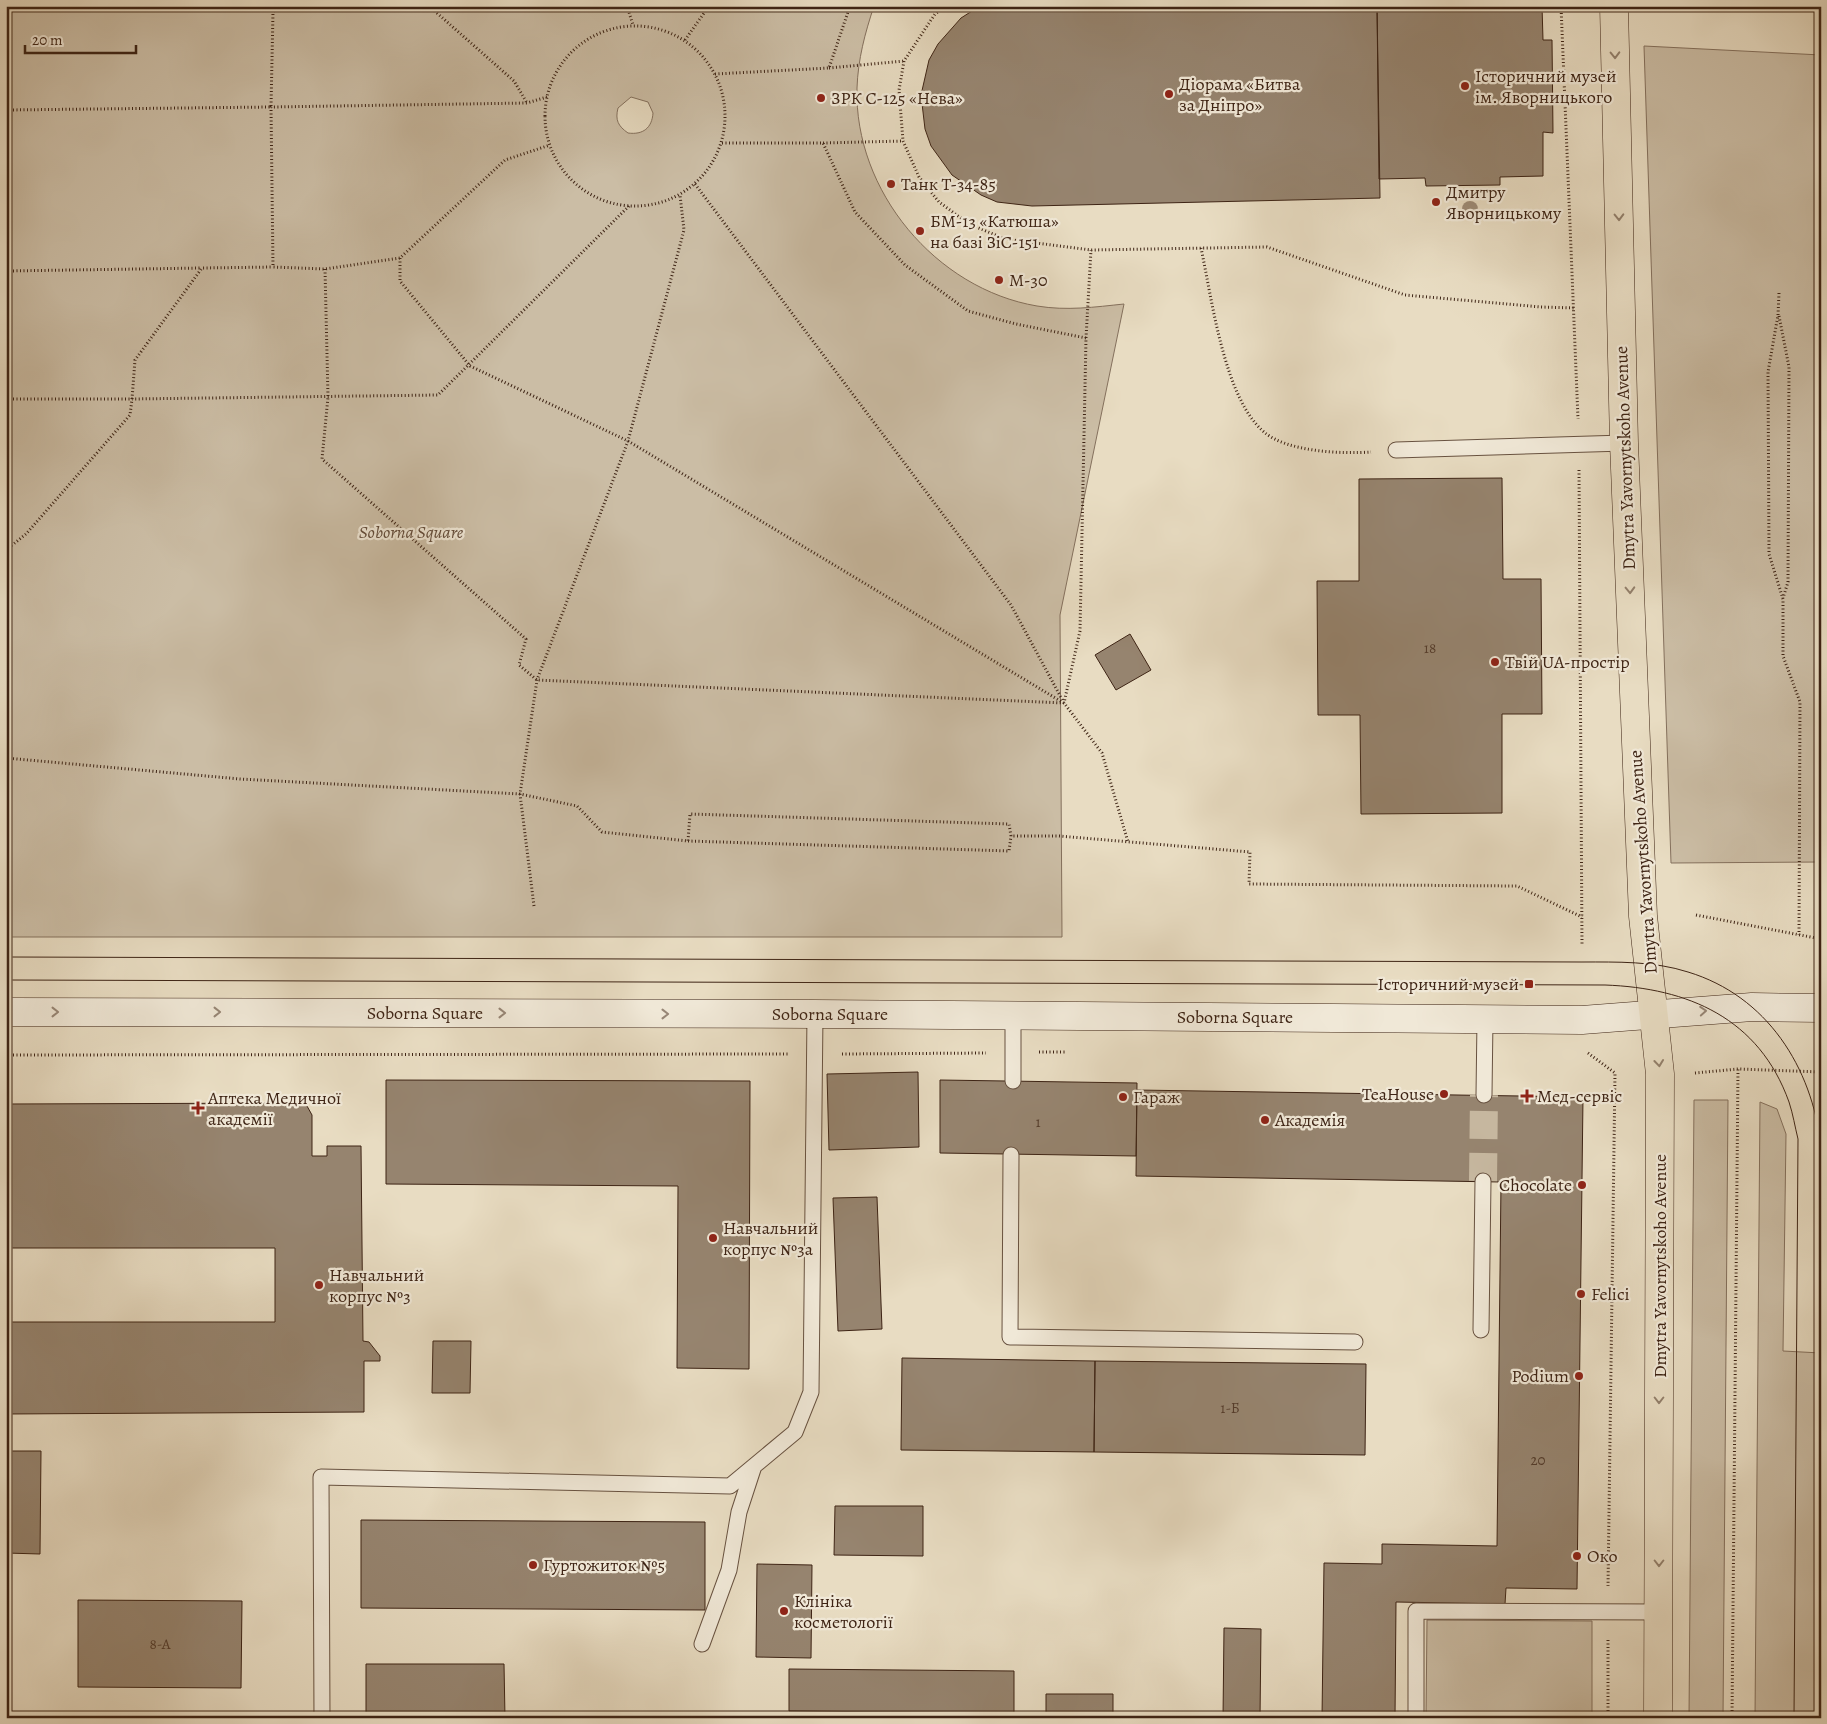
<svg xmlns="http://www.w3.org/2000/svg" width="1827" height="1724" viewBox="0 0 1827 1724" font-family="Alegreya,serif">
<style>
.green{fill:#cbbda5;stroke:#84705d;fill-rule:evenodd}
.building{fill:#96846f;stroke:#3e2415}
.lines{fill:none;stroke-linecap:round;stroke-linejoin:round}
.street-tunnel{stroke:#c6b79f;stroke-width:28;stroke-dasharray:28 14;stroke-linecap:butt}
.lane-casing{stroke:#685240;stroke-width:17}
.secondary-casing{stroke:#3e2415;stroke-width:29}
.primary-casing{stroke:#3e2415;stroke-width:29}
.path{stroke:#3e2415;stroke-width:3;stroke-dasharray:1 2.5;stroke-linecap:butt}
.lane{stroke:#f0e8d7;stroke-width:15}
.secondary{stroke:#f0e8d7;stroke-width:28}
.primary{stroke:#e8dcc2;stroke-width:28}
.tram{stroke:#3e2415;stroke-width:1}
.tree{fill:#9e8c77}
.oneway{stroke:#93806c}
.oneway2{stroke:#978676}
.poi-dot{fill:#8f2418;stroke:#f0e8d7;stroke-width:2}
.labels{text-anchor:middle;stroke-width:4.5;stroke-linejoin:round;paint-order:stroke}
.number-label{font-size:15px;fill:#543c2c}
.poi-label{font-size:18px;fill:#3e2415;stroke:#f0e8d7;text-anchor:start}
.street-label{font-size:18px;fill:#3e2415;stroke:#f0e8d7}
.park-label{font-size:18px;font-style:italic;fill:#614a39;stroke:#f0e8d7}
</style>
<rect width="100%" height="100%" fill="#e8dcc2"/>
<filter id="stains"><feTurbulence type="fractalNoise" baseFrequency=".004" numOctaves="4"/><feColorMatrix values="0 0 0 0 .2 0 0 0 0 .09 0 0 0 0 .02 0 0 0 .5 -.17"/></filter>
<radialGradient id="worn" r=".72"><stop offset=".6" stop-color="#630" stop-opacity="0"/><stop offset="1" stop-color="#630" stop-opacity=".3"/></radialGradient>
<path class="green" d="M6,6H874C865,33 858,59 857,88C854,191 936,289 1037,306C1067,311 1095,307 1124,304L1060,615L1062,937H6ZM631,97L648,102L653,113C652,128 643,135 628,133C618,126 615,120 618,108Z
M1644,46L1821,55V862L1671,863Z
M1694,1100H1728L1723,1718H1689Z
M1760,1102L1777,1109L1786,1134L1783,1351L1821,1353V1718H1755Z
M1427,1620L1592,1621V1718H1426Z"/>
<path class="building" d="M980,6H1377L1380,198L1032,206L997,202L981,195L952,175L931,146L925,129L921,95L929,60L938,44L961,18Z
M1377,6H1542L1543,40H1552L1553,133L1543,132V176L1500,177V185L1426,186L1425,178L1379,179Z
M1502,478L1503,579H1541L1542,714H1502V813L1361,814L1360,715H1318L1317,581H1359V479Z
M1130,634L1151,670L1116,690L1095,655Z
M918,1072L919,1147L829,1150L827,1074Z
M386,1080L750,1081L749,1369L677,1368L678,1186L386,1184Z
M940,1080L1137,1083L1136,1156L940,1153Z
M1137,1090L1583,1097L1577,1589L1506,1588L1505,1604L1396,1602L1395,1718H1322L1324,1563L1382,1564V1544L1497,1546L1501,1182L1136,1176Z
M301,1103L307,1106L312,1115V1156H327V1146H361L363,1341L369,1342L380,1356V1361H364V1412L6,1414V1322H275V1248H6V1104Z
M877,1197L882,1329L838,1331L833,1198Z
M433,1341H471L470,1393H432Z
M902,1358L1095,1361L1094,1452L901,1450Z
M1095,1361L1366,1364L1365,1455L1094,1452Z
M6,1451H41L40,1554L6,1553Z
M835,1506H923V1556L834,1555Z
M361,1520L705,1522V1610L361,1608Z
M757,1564L812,1565L811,1658L756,1657Z
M78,1600L242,1601L241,1688L78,1687Z
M1224,1628L1261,1629L1260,1718H1223Z
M6,1663H8V1718H6Z
M366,1664H504L505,1718H366Z
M789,1669L1014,1671V1713L789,1711Z
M1046,1694H1113V1718H1046Z"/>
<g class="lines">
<path class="street-tunnel" d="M1483,1181L1484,1095"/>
<defs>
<path id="lane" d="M1396,450L1624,443
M1013,1081V1016
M1484,1095L1485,1019
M1011,1155L1010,1337L1355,1342
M1481,1330L1483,1181
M702,1644L729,1570L739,1512L754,1466
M322,1718L321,1477L730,1486L795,1432L811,1392L815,1014
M1416,1718V1611L1659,1612"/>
<path id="secondary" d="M6,1012L815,1014L1582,1020L1752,1007L1821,1008"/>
<path id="primary" d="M1614,6L1624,443L1643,916L1660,1074L1658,1718"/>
</defs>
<use href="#lane" class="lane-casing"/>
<use href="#secondary" class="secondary-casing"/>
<use href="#primary" class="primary-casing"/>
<path class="path" d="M429,6L514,81L527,103
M627,6L633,25
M946,6L935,14L904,61L899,90L903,141L919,177L939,202L969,224L1005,239L1091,250L1267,247L1405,295L1541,307L1575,308
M1561,6L1578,419
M545 116a90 90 0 1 1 180 0a90 90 0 1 1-180 0Z
M685,40L709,6
M829,68L904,61
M715,74L829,68L850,6
M547,97L527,103L271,107L273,267L325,269L400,258L505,160L550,145
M6,110L271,107L273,12L278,6
M722,143H823L855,212L905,265L968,311L1016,324L1086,338L1080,631L1064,703
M823,143L903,141
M695,184L1011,605L1064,703L1102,753L1128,842
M1201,248C1212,299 1224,398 1264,432C1287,452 1342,454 1371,452
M400,258V281L470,366L628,441L1062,702
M325,269L328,397L322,459L526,639L519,665L537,680L1064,703
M6,271L202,268
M1779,293L1778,315L1768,372L1769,554L1783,599V656L1800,702L1799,935
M1779,316L1789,367L1788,582L1783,598
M1086,338L1091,250
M6,399H132L135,360L202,268L273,267
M1579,470L1582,944
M6,550L26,534L130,415L132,399L438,395L629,206
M6,758L240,779L520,794L577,806L602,832L688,841L690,814L1009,824L1011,836H1059L1250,852L1249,884L1517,886L1582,917
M688,841L1009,851L1011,836
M534,906L520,794L537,680L628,441L684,230L680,195
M1696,915L1821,939
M1039,1052H1066
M1588,1053L1615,1073L1608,1586
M842,1054L986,1053
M6,1055L788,1054
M1695,1073L1738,1069L1821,1072
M1608,1718V1640
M1732,1718L1738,1069"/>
<use href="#lane" class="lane"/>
<use href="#secondary" class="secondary"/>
<use href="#primary" class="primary"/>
<path class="tram" d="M6,957L1582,962C1617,962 1654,961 1688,972C1767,996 1812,1067 1821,1146
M6,980L1605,985C1688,988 1759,1018 1789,1102C1793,1114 1795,1127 1798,1139L1794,1718
M1816,1718L1821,1190"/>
</g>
<circle class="tree" cx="1470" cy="209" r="8"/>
<defs><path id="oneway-chevron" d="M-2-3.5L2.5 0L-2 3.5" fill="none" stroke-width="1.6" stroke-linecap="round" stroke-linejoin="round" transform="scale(1.25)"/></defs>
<g class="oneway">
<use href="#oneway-chevron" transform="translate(1615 55) rotate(89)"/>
<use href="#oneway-chevron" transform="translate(1619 217) rotate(89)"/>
<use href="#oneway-chevron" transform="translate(1630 590) rotate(88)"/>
<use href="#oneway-chevron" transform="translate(1659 1063) rotate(84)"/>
<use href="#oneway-chevron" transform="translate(1659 1400) rotate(90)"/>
<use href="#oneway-chevron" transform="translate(1659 1563) rotate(90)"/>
</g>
<g class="oneway2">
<use href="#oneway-chevron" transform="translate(1703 1011) rotate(-4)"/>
<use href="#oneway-chevron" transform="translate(55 1012)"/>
<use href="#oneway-chevron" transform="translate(217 1012)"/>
<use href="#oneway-chevron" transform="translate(502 1013)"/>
<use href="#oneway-chevron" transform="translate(665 1014)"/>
</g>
<g class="poi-dot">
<circle cx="1465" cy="86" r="5"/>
<circle cx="1169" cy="94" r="5"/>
<circle cx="821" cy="98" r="5"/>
<circle cx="891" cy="184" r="5"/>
<circle cx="1436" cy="202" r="5"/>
<circle cx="920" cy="231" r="5"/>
<circle cx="999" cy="280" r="5"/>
<circle cx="1495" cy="662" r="5"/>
<rect x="1524" y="979" width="10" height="10" rx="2.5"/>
<circle cx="1444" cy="1094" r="5"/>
<path d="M1524.5 1088.5h5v5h5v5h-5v5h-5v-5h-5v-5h5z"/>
<circle cx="1123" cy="1097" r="5"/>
<path d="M195.5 1100.5h5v5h5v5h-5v5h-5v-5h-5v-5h5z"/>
<circle cx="1265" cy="1120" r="5"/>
<circle cx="1582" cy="1185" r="5"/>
<circle cx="713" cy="1238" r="5"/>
<circle cx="319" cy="1285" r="5"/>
<circle cx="1581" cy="1294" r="5"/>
<circle cx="1579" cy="1376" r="5"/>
<circle cx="1577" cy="1556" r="5"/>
<circle cx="533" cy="1565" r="5"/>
<circle cx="784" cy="1611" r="5"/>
</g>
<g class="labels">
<g class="number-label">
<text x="1430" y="653">18</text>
<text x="1038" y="1127">1</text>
<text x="1230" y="1413">1-Б</text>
<text x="1538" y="1465">20</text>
<text x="160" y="1649">8-А</text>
</g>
<g class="poi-label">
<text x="1475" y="82">Історичний музей<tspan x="1475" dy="21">ім. Яворницького</tspan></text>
<text x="1179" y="90">Діорама «Битва<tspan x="1179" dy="21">за Дніпро»</tspan></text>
<text x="831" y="104">ЗРК С-125 «Нева»</text>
<text x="901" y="190">Танк Т-34-85</text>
<text x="1446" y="198">Дмитру<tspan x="1446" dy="21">Яворницькому</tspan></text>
<text x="930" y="227">БМ-13 «Катюша»<tspan x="930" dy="21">на базі ЗіС-151</tspan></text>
<text x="1009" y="286">М-30</text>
<text x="1505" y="668">Твій UA-простір</text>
<text x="1519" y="990" text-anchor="end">Історичний музей</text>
<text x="1434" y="1100" text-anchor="end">TeaHouse</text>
<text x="1537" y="1102">Мед-сервіс</text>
<text x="1133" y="1103">Гараж</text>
<text x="208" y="1104">Аптека Медичної<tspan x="208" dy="21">академії</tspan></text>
<text x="1275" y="1126">Академія</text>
<text x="1572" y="1191" text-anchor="end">Chocolate</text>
<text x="723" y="1234">Навчальний<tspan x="723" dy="21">корпус №3а</tspan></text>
<text x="329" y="1281">Навчальний<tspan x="329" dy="21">корпус №3</tspan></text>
<text x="1591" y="1300">Felici</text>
<text x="1569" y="1382" text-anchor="end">Podium</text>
<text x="1587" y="1562">Око</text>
<text x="543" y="1571">Гуртожиток №5</text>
<text x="794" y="1607">Клініка<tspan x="794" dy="21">косметології</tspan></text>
</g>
<g class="street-label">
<text transform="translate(1625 458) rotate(-92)" y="6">Dmytra Yavornytskoho Avenue</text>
<text transform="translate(1643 862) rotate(-94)" y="6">Dmytra Yavornytskoho Avenue</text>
<text x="425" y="1019">Soborna Square</text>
<text x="830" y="1020">Soborna Square</text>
<text x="1235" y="1023">Soborna Square</text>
<text transform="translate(1660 1266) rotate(-90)" y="6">Dmytra Yavornytskoho Avenue</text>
</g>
<g class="park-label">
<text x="411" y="538">Soborna Square</text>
</g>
</g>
<rect width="1827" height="1724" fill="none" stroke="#e8dcc2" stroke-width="25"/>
<rect x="8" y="8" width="1812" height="1709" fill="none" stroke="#3e2415" stroke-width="2.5"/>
<rect x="12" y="12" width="1802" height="1699" fill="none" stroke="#3e2415"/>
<path d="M25 45v8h111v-8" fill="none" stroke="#3e2415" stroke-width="2.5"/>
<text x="32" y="45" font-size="15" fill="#3e2415" stroke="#f0e8d7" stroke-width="4" paint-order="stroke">20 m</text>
<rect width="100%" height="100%" filter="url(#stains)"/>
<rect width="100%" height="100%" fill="url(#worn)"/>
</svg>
